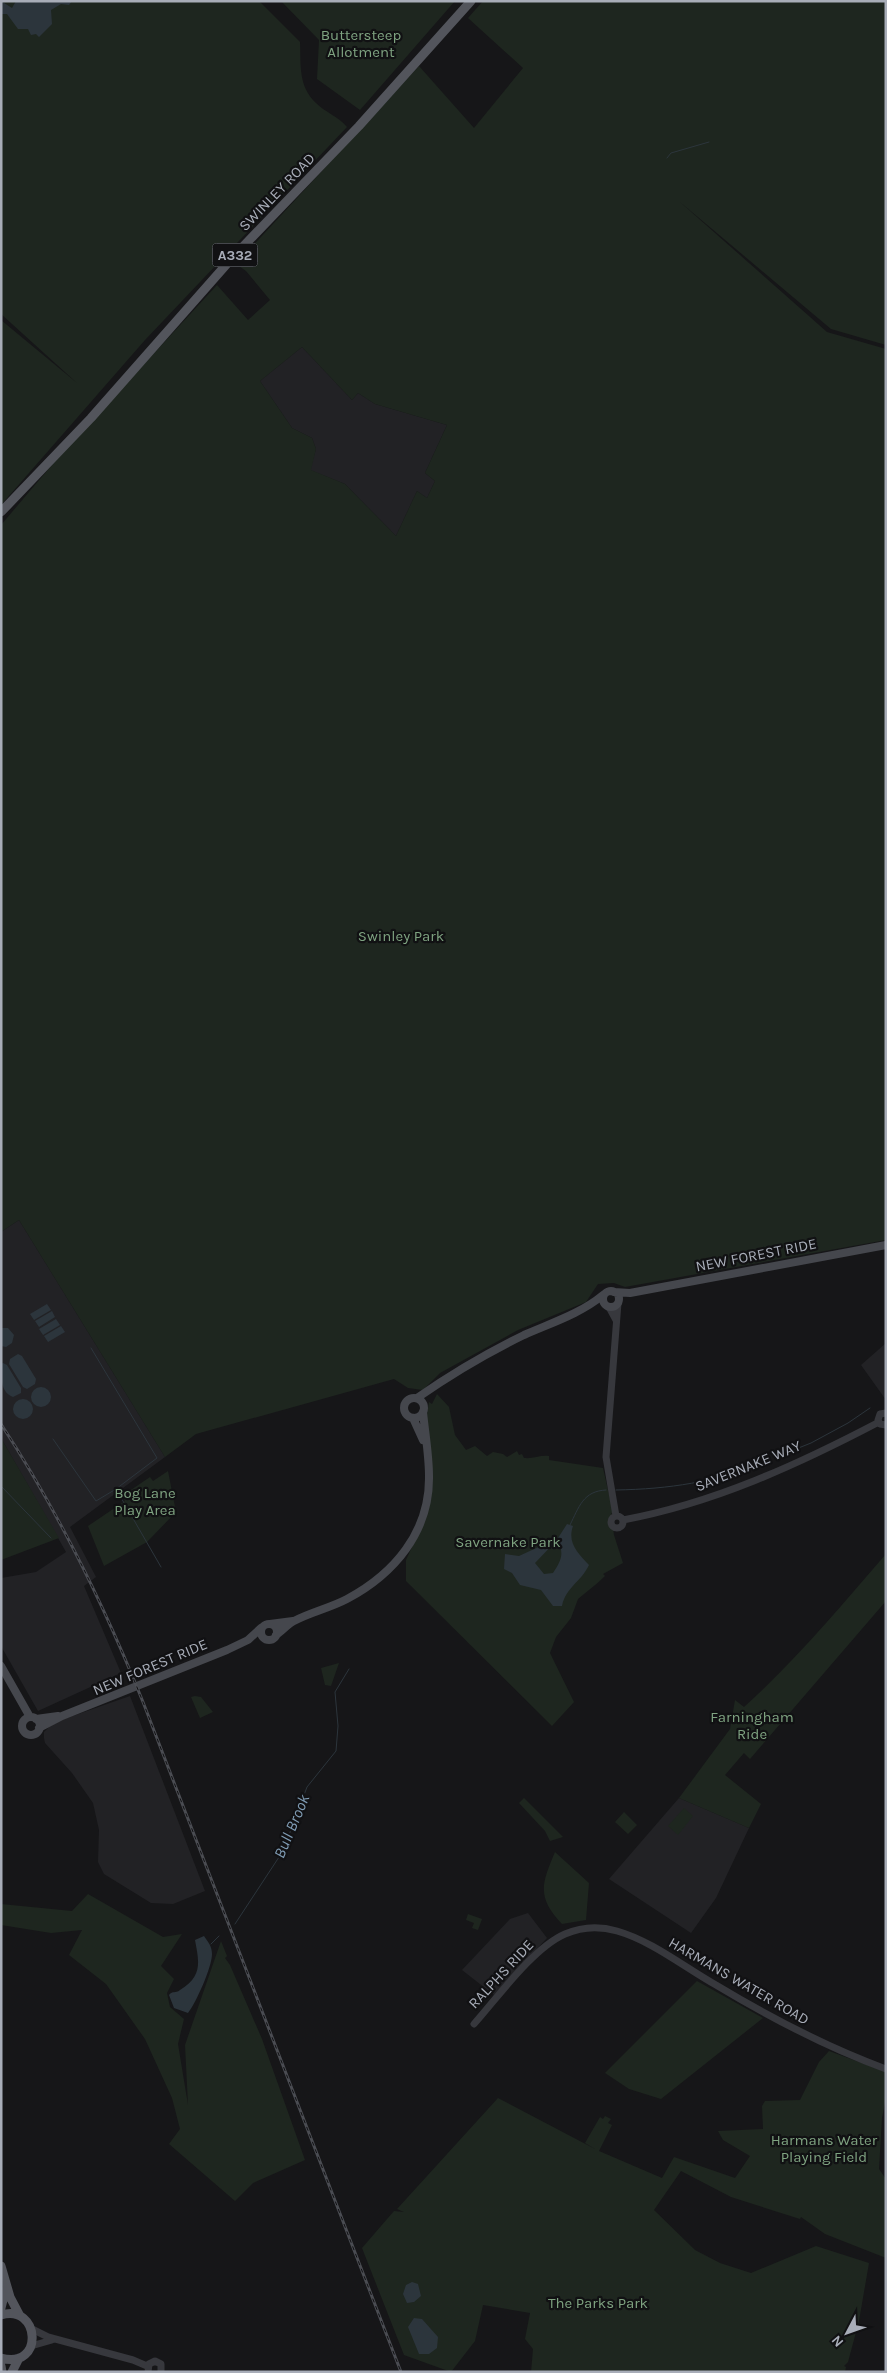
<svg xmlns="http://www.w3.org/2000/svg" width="887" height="2373" viewBox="0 0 887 2373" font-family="Karla,sans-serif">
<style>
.built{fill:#222225}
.green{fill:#1e261f;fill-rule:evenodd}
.water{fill:#2c353c;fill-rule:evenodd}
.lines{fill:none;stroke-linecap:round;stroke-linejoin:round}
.stream{stroke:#2c353c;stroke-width:1}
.tertiary{stroke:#37383d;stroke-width:7}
.secondary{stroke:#45474d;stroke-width:8}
.primary{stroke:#53555c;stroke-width:9}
.rail-casing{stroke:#4a4c52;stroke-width:3}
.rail{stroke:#111113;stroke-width:1;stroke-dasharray:4;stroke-linecap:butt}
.labels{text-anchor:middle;stroke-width:4.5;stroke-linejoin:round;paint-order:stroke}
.shield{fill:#111113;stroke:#7b7e86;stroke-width:1}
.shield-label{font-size:14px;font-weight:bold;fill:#a8adb8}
.park-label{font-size:15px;fill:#7fa381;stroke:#111113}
.street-label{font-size:15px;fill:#a8adb8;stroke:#111113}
.water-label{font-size:16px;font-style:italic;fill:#7f9bb3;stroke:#111113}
</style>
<rect width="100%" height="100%" fill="#161618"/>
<path class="built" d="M302,347L352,400L358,393L375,404L447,425L425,473L435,481L427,498L417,491L396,536L345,484L310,470L316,449L312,438L292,428L260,381Z
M19,1220L165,1457L70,1527L96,1577L84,1586L121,1673L38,1711L1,1646V1578L36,1572L66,1552L1,1438V1232Z
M886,1343V1400L861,1365Z
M130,1696L205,1891L173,1904L151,1903L104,1874L98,1862L99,1830L93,1803L72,1773L45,1743L44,1738V1732L49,1727L61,1720Z
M679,1798L749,1828L716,1898L691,1933L609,1879Z
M528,1913L547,1938L494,1995L462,1970L510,1919Z"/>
<path class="green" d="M1,1H259L300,42C301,65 298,86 316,103C326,113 338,116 347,127L145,340L1,505V320L77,383L1,314Z
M281,1H455L360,110L317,79L319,40Z
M483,1H886V345L831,329L680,202L827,332L886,349V1240L625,1287L614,1283L598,1284L586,1302L518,1330L440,1373L423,1390L408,1388L394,1379L196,1434L165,1457L19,1220L1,1232V525L63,452L217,285L248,320L270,300L246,271L236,264L419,66L474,128L523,68L468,18ZM302,347L352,400L358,393L375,404L447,425L425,473L435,481L427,498L417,491L396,536L345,484L311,470L316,449L312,438L292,428L260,381Z
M437,1394L449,1407L455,1435L466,1450L475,1446L487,1456L493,1452L503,1454L507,1457L517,1451L519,1455L522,1454L524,1458C533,1459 540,1455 549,1456V1460L603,1468L613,1512L611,1514L614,1535L623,1563L603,1574L605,1576C596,1585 586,1592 578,1599L571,1618L556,1637L550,1653L574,1702L552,1726L406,1581V1560L425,1519L427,1414L429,1402L432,1404Z
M1,1438L59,1538L1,1560Z
M168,1471L176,1512L147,1542L104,1566L88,1526L125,1501L122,1496L150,1477L153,1481Z
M886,1554V1601L750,1759L744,1753L725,1775L761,1804L749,1828L679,1798L730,1729L735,1700L744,1707C796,1660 840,1607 886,1554Z
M339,1663L331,1686L325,1685L321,1668Z
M195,1696L201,1697L213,1712L200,1718L191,1697Z
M524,1798L563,1837L550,1841L545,1831L519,1803Z
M684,1808L693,1816L678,1835L668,1826Z
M624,1812L637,1825L628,1834L615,1822Z
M555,1852L589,1883L586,1920L562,1924C536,1897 542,1883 555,1852Z
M88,1894L163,1937L182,1934L161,1966L174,1979L167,1993L170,2007L184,2019L178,2044L188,2105L185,2045L221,1941L227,1956L225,1958L230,1965L262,2039L305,2160L253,2183L235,2201L169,2144L180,2129L172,2098L145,2039L106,1984L69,1955L82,1930L51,1933L1,1925V1904L72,1911Z
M468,1914L482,1919L478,1930L472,1928L474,1923L466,1920Z
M697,1981L763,2018L661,2099L629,2089L605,2073Z
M829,2051L886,2072V2097L882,2118L879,2169L886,2179V2258L825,2234L801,2217L800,2219L731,2197L681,2171L654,2210L695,2250L720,2263L751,2273L816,2246L869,2263L859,2321L848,2362L844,2366L846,2367L845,2372H531L533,2349L525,2339L530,2313L483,2305L475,2341L451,2372L404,2355L362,2248L394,2211L404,2212L397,2209L498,2098L595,2149L585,2143L600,2117L603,2119L605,2116L611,2119L608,2123L612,2125L599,2151L662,2178L674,2157L735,2178L750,2156L723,2140L718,2131L763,2129L762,2106L765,2101L800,2100L819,2062Z"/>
<path class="water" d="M1,1L12,8L16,1H72L69,5L61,4L51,10L52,24L39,37L36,34L31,35L28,29H18L7,14H1Z
M47,1304L51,1310L34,1320L30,1314Z
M52,1311L55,1317L39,1327L35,1321Z
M56,1319L60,1325L43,1335L39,1329Z
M61,1326L65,1332L48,1342L44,1336Z
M1,1328H8L14,1335L12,1343L6,1347L1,1346Z
M18,1354L22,1356L36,1379L35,1384L27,1389L23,1387L9,1364L10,1359Z
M3,1363L7,1365L21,1388V1393L13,1397C0,1392 1,1376 1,1364Z
M31 1397a10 10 0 1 1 20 0a10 10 0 1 1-20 0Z
M13 1409a10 10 0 1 1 20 0a10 10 0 1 1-20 0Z
M567,1524L573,1526C567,1543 578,1553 589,1565C581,1582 566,1587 562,1606H553L541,1590L520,1585L512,1573L504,1569L505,1554L519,1556L558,1538ZM557,1540C565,1553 561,1561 553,1573L544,1574L535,1563Z
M204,1936C208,1942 212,1946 212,1954C212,1967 196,2003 188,2013L174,2008L169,1995C173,1990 175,1994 180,1990C203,1976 199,1962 195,1940Z
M412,2282L418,2284L421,2296L414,2302L407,2303L403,2294L406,2285Z
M414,2318L422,2319L438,2337L437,2348L429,2354H419L408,2327Z"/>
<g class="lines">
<path class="stream" d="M667,158L671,153L709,142
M91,1348L157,1458L116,1489
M53,1439L96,1501L116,1489L161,1567
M781,1455L811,1443L848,1423L870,1408
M1,1486L51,1538
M616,1490C671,1489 713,1482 765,1463
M570,1525C579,1507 583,1491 606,1490
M235,1924L283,1851L307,1787L336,1751L338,1726L335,1692L349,1669
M211,1944L219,1936"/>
<path class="tertiary" d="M609,1307L616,1320
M886,1413L880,1414L878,1420L880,1424L886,1425
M611 1522a6 6 0 1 1 12 0a6 6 0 1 1-12 0Z
M616,1516L606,1457L618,1303
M623,1520C714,1503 797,1465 879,1422
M474,2024C498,1997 533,1948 565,1934C581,1927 600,1926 617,1931C652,1941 684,1967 716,1985C771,2018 826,2047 886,2069
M32,2329L48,2337L133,2360L147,2366
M31,2346L52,2340
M148,2372L149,2364L155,2361L161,2364V2372"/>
<path class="secondary" d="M603 1299a8 8 0 1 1 16 0a8 8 0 1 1-16 0Z
M614,1292L630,1293L886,1245
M417,1398C450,1375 487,1353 524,1335C551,1323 580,1314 603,1295
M404 1408a10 10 0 1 1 20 0a10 10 0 1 1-20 0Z
M413,1418L423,1440
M261 1632a8 8 0 1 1 16 0a8 8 0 1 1-16 0Z
M270,1624L293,1621
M276,1635C282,1631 288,1624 294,1621C311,1612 330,1608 347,1599C394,1574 430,1532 429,1476C429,1455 425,1433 423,1412
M1,1666L30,1717
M22 1726a9 9 0 1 1 18 0a9 9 0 1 1-18 0Z
M36,1719L58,1716
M39,1728L62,1716L227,1650L248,1640L261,1628"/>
<path class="primary" d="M1,512L91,418L233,257L359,126L471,1
M1,2266L10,2297L20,2316
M1,2308L6,2288
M1,2315C40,2303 45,2370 1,2358
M1,2366L2,2372
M12,2372L19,2358"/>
<defs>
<path id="rail" d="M1,1424C58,1511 104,1605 143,1702L401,2372"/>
</defs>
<use href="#rail" class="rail-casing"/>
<use href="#rail" class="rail"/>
</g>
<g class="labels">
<rect class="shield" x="212.5" y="243.5" width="45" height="23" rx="4"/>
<g class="shield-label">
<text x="235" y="260">A332</text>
</g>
<g class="park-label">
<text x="361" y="40">Buttersteep<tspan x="361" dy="17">Allotment</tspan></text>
<text x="401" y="941">Swinley Park</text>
<text x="145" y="1498">Bog Lane<tspan x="145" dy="17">Play Area</tspan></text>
<text x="508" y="1547">Savernake Park</text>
<text x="752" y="1722">Farningham<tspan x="752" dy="17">Ride</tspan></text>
<text x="824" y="2145">Harmans Water<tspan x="824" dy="17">Playing Field</tspan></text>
<text x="598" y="2308">The Parks Park</text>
</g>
<g class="street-label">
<text transform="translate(277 192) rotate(-46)" y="5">SWINLEY ROAD</text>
<text transform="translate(756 1255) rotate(-11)" y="5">NEW FOREST RIDE</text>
<text transform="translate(748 1466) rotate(-22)" y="5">SAVERNAKE WAY</text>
<text transform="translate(150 1667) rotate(-23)" y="5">NEW FOREST RIDE</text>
<text transform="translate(501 1974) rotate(-47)" y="5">RALPHS RIDE</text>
<text transform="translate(739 1981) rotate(30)" y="5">HARMANS WATER ROAD</text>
</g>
<g class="water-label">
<text transform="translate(291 1826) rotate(-67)" y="6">Bull Brook</text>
</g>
</g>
<rect width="887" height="2373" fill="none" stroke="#a8adb8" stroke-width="5"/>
<g transform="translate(847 2333) rotate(229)" stroke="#111113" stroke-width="4" paint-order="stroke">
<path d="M0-4L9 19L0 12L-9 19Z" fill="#a8adb8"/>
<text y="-8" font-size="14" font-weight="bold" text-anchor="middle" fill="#a8adb8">N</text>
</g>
</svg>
